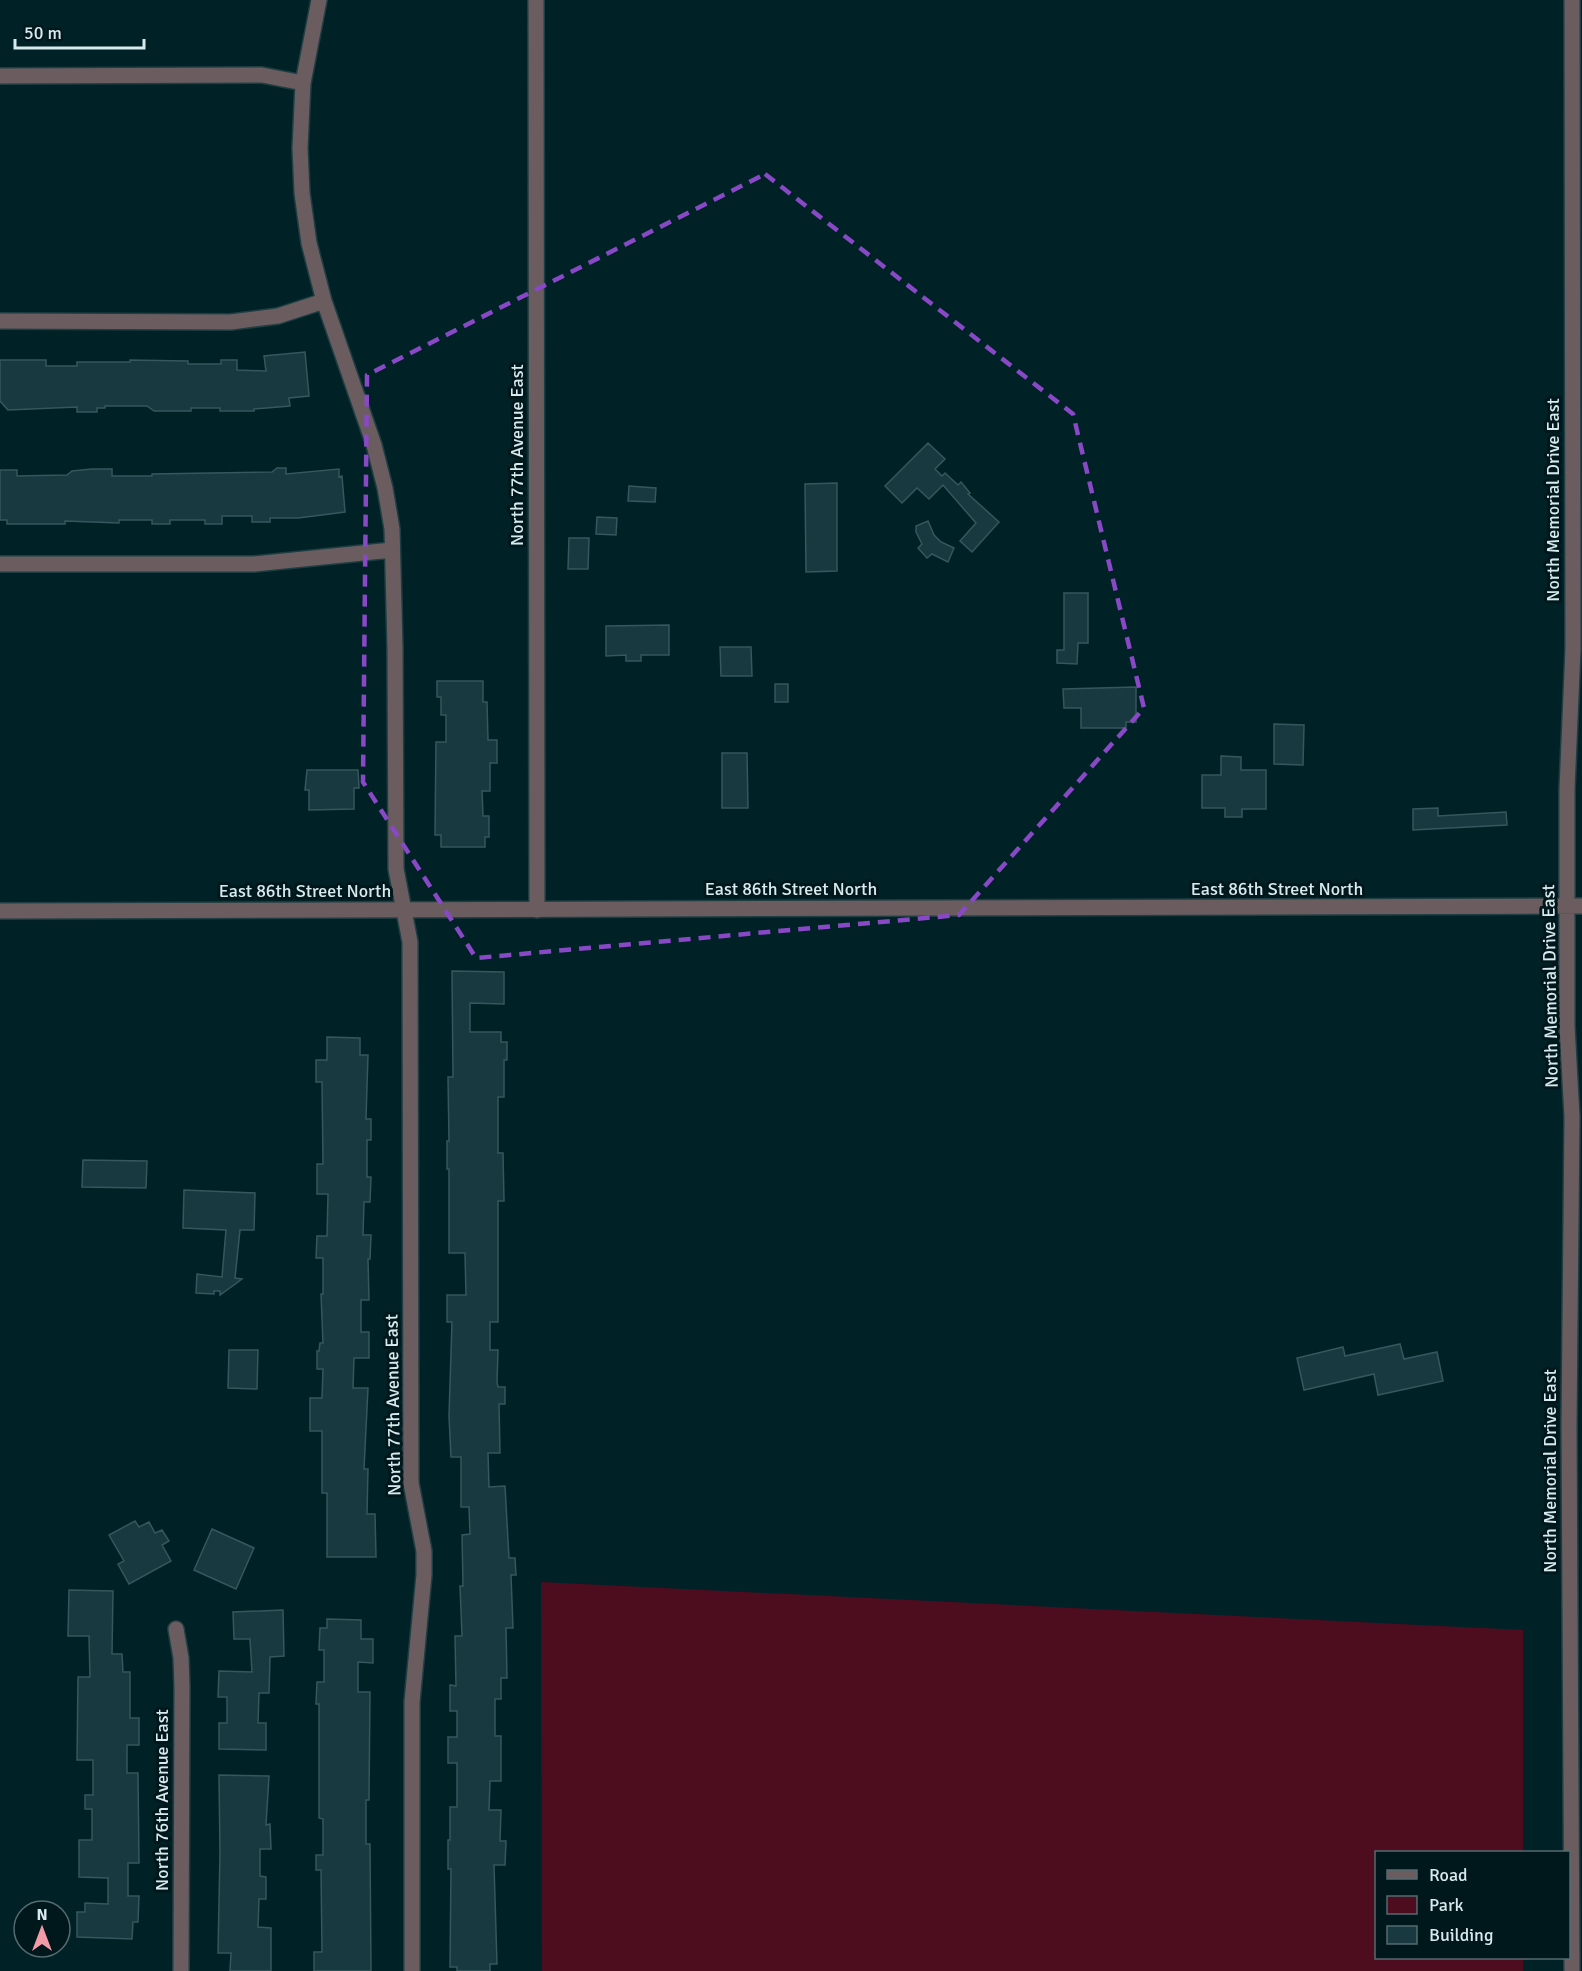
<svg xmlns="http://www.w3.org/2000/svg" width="1582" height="1971" viewBox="0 0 1582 1971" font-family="Signika,sans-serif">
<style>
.green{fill:#4d0d1e}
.building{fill:#17393f;stroke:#35575d;stroke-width:1.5}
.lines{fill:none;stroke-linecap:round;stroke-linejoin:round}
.minor-casing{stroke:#1e3e43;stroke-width:18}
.tertiary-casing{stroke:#1e3e43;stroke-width:18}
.minor{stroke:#6b5d5f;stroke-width:15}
.tertiary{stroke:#6b5d5f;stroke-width:15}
.marked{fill:none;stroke:#8948c6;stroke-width:4.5;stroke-dasharray:12 8;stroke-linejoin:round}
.labels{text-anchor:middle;stroke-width:6;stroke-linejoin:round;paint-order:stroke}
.street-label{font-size:18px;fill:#d7eaed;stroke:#00171c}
</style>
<rect width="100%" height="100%" fill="#002227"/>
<path class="green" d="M541,1582L1523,1630V1852H1376V1958H1523V1971H542Z"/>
<path class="building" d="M305,352L309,396L289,398L290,406L254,409V411H220V408H191V411H154L147,406H105V408H97V412H77V407L8,410L0,401V360H46V366H77V362H130V360L188,361V364H221V360H237V370L266,371L264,356Z
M928,443L945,459L935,469L942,476L945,473L958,485L961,482L970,493L968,494L999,522L972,552L960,541L976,523L943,485L929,499L917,488L902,503L885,486Z
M277,468H286V474L339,469V477L342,476L345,512L298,518H270V522H252V516H222V524H205V520H170V524H152V520H119V523L65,521V524H7V520H0V470H17V476L67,475L72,471L92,469H112V476H152V474L272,472Z
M837,483V571L806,572L805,484Z
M629,486L656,488L655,502L628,501Z
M597,517L617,518L616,535L596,534Z
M928,521L934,535L941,542L954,548L948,562L932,554L927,558L918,548L922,544L916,532V526Z
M569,538H589L588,569H568Z
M1064,593H1088V643H1078L1077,664L1057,663V650H1064Z
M669,625V655H641V661H626V655L606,656V626Z
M720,647H751L752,676H721Z
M437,681H483V702H487L488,740H497V763H490V791H482L483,816H489V837H485V847H441V835H435L436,742H446V715H441V697H437Z
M775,684H788V702H775Z
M1136,687V722H1126V728H1081V708H1064L1063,689Z
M1274,724L1304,725L1303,765L1274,764Z
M722,753H747L748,808H722Z
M1221,756L1241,757V770H1266V809H1242V817H1225V808H1202V775H1221Z
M307,770H358L359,788H354V809L309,810V790H305Z
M1438,808V816L1506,812L1507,825L1413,830V809Z
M452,971L504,972V1004L470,1003V1032H501V1042H507V1060H504V1097H498V1153H503L504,1201H498V1322H490V1350H498L497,1382L498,1387H505V1404H499L500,1453H488L489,1487L505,1486L509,1558H515L516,1575H511L513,1628H506L507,1678H501V1699H495V1736H501V1781H490L489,1810H501L500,1841H506L505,1865H494L497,1964H490V1971H457V1967H450L451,1869H448V1840H450V1807H457V1763H448V1737H457V1711H450V1685L456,1686L455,1636H462L460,1586H463L462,1535L470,1534L469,1507H461V1457H451L449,1416L452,1322H447V1295H466L465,1253H449V1169H447V1141H449L448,1077H453Z
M327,1037L360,1038V1055H368L366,1119H371V1140H367V1177H371L370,1202H364L363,1235H371L370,1259H368L369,1300H361V1332H369V1358H354L353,1388H368L364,1469H368L367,1514H375L376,1557H327V1493H322V1431H310V1398H322L323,1369H317V1351H319L320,1343H323L321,1294H323V1258H316L317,1236H327L328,1194H317V1164H323L322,1082H316V1060H327Z
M83,1160L147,1161L146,1188L82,1187Z
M184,1190L255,1193L254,1230H240L235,1278L242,1279L220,1295V1291H214V1294L196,1293L197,1274L222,1277L226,1230L183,1228Z
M1400,1344L1404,1359L1437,1352L1443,1381L1378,1395L1374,1374L1304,1390L1297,1358L1343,1347L1345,1356Z
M229,1350H258L257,1389L228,1388Z
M135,1521L139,1527L149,1522L155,1533L162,1530L169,1541L162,1545L171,1561L129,1584L118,1564L124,1561L109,1535Z
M212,1529L254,1548L236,1589L194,1570Z
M69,1590L113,1591L112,1654H122L123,1672H130V1718H139V1745H127V1773H138L139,1863H128V1896H139L138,1922H133L132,1939L77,1937V1912H85V1903L108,1904V1878L79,1877V1840H92V1809H85V1795H93V1760H77L78,1677H90L89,1636H68Z
M283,1610L284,1656L270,1657L269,1693H259L258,1723H266V1750L219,1749V1723H227V1697H218L219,1671L252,1672L250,1639H234L233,1612Z
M327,1619L361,1620V1639H373V1663L358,1662V1692H370L369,1800H366V1844H370L371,1971H314V1952H322L321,1870H316V1855H323V1819L319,1818V1704H316L317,1682H324V1650H319L320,1628H327Z
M219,1775L269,1776L266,1825L270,1824L271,1849H260V1876L266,1877V1899H259L258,1927L271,1928V1971H230L231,1953H218L220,1852Z"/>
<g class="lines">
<defs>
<path id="minor" d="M319,0L303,83L300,148L302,193L309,243L324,301L374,445L385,488L392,529L395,648L396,869L410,942L411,1483L424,1551V1575L412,1702V1971
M536,0L537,910
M0,76L262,75L303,83
M0,321L231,322L278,316L324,301
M0,564H254L392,550
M176,1629L181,1658L182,1687L181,1971"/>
<path id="tertiary" d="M0,911L1582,906
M1572,1971L1569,1425L1572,1117L1567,1026V789L1573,649L1572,0"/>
</defs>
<use href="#minor" class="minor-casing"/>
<use href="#tertiary" class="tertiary-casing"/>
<use href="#minor" class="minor"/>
<use href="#tertiary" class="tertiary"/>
</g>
<path class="marked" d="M765,174L1073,414L1144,708L959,915L476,958L363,782L367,375Z"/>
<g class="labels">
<g class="street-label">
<text transform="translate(517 455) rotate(-90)" y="6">North 77th Avenue East</text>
<text transform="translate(1553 500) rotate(-90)" y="6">North Memorial Drive East</text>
<text x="791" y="895">East 86th Street North</text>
<text x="1277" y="895">East 86th Street North</text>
<text x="305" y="897">East 86th Street North</text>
<text transform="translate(1550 986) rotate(-91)" y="6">North Memorial Drive East</text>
<text transform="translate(393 1405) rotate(-91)" y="6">North 77th Avenue East</text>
<text transform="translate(1550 1471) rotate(-90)" y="6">North Memorial Drive East</text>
<text transform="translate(162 1800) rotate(-90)" y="6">North 76th Avenue East</text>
</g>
</g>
<rect x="1375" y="1851" width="195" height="108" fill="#00171c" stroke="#566b70" stroke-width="1.5"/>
<rect x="1387" y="1870" width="30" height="9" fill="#6b5d5f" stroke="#566b70" stroke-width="1.5"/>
<text x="1429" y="1881" font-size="18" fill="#d7eaed">Road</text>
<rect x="1387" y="1896" width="30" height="18" fill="#4d0d1e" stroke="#566b70" stroke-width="1.5"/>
<text x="1429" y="1911" font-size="18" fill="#d7eaed">Park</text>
<rect x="1387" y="1926" width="30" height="18" fill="#17393f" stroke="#566b70" stroke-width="1.5"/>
<text x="1429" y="1941" font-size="18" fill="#d7eaed">Building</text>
<g transform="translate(42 1929)"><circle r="28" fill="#00171c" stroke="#566b70" stroke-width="1.5"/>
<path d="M0-4.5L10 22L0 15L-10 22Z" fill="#f39aa7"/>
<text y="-9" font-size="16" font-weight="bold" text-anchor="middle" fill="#d7eaed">N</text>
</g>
<path d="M15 39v9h129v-9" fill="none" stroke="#d7eaed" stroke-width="3"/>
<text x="24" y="39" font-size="18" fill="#d7eaed" stroke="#00171c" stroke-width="4.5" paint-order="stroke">50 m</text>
</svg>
